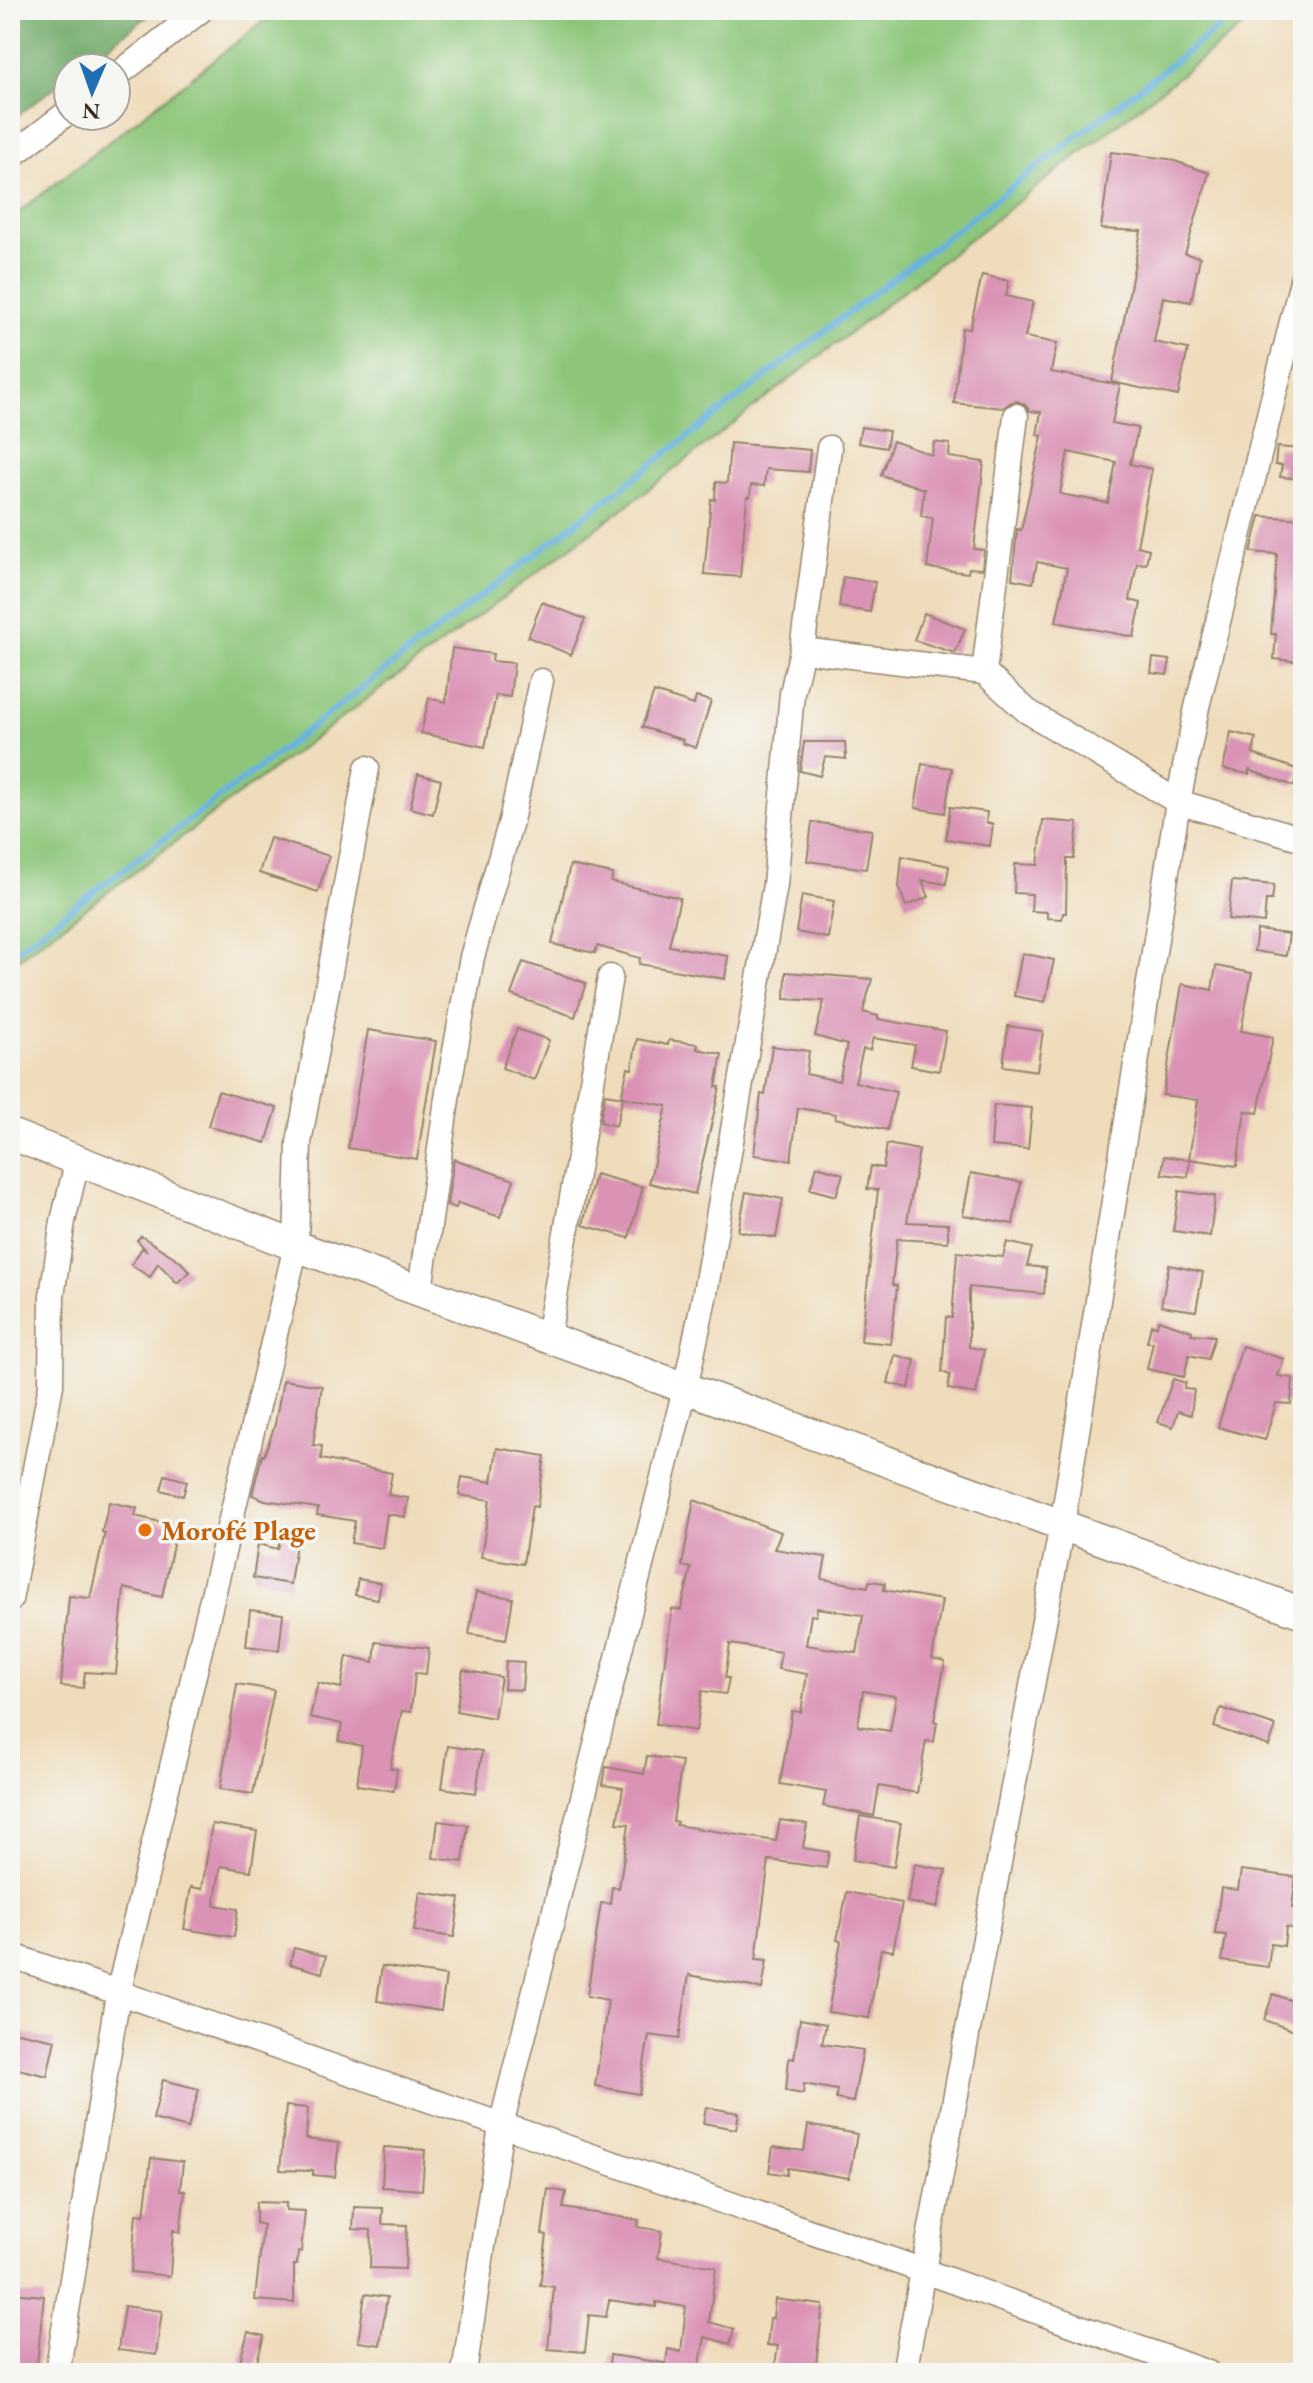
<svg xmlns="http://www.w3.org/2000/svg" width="1313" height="2383" viewBox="0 0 1313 2383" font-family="'EB Garamond',serif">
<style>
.green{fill:#8dc67a;stroke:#64784c;stroke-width:2}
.forest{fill:#72ab6a;stroke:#566a44;stroke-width:2}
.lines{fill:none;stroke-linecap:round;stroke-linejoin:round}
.stream{stroke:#68b2e0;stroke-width:6}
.building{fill:#da92b5;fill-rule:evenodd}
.minor-casing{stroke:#95836c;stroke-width:27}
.tertiary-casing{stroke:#95836c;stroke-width:33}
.minor{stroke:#fff;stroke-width:24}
.tertiary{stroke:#fff;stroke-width:30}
.food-dot{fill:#e8710a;stroke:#f6f6f2;stroke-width:3}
.labels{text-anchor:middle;stroke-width:7;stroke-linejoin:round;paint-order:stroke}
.food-label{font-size:28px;font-weight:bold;fill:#c56008;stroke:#f6f6f2;text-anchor:start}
</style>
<rect width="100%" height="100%" fill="#f6f6f2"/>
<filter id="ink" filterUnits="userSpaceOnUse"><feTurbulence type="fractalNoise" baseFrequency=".0125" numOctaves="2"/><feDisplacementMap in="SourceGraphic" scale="16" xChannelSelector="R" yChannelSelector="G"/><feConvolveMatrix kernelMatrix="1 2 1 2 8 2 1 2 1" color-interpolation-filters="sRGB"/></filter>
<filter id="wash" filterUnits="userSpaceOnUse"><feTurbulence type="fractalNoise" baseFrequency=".006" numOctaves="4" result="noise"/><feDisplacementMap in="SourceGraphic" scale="32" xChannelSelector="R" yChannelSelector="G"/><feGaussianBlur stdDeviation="1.8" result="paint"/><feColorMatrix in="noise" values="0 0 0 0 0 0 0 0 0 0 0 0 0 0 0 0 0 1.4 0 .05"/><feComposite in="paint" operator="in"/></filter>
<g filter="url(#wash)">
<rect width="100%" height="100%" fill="#efdcbb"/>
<path class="green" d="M278,10H1264L649,489L10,965V219Z"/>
<path class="forest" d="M10,10H156L79,68H68V77L10,121Z"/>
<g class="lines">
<path class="stream" d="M10,955L266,762L1241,10"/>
</g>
<g id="blocks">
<path class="building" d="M1111,152L1169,159L1209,173L1185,254L1200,257L1191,302L1163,297L1154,342L1188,349L1178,396L1112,382L1141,231L1101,229Z
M982,275L1009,281L1006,296L1033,302L1025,337L1057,343L1051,372L1120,385L1112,423L1138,428L1130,464L1152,469L1137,546L1149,549L1146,564L1137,563L1130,600L1141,603L1134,637L1056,622L1067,568L1037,562L1033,583L1012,579L1017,529L1021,530L1042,436L1037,435L1041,412L1030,411L1024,404L1017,401L1010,403L1003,408L954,403L962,328L970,329ZM1068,452L1116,462L1108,503L1060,494Z
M861,427L889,431L886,448L858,443Z
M893,441L932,455L934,442L950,444L949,457L984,462L974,549L984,550L982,569L969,568L968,573L927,568L933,518L921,516L924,489L881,475Z
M730,443L810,450L808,472L766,469L764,486L751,485L750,497H747L740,577L704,574L711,499L715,500L716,482L727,483Z
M1277,447L1303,449V479L1280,477L1282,465H1275Z
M1260,516L1303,519V662L1274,659L1276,634H1271L1277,554L1251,552Z
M843,577L875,582L870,612L839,607Z
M542,602L585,619L571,655L528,637Z
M924,613L965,629L955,653L914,640Z
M452,648L493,654L492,661L514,663L510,697L496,695L485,747L421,733L429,698L446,702Z
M1153,658L1170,660L1167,675L1151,673Z
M654,692L694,705L696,697L711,701L696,748L682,743L683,740L642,727Z
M1231,732L1256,738L1253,754L1299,770L1294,786L1249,770V774L1223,769Z
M804,742H845L846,759L825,757L820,776L800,771Z
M922,764L952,768L945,813L915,808Z
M418,774L441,780L433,814L410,808Z
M950,807L987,812L986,823L993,824L990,846L946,839Z
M1043,820L1078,823L1074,859H1067L1066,913H1063L1062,919L1047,918V912L1031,911L1032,894L1014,893L1015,864L1038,865Z
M812,822L872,830L866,869L807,861Z
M270,838L329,856L318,892L259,873Z
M902,856L949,866L946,884L922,880L929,897L906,906L899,887Z
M570,865L613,874L611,882L680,898L669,946L728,956L725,979L639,964L640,958L597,946L595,953L552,944Z
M1232,881L1274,885L1272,900H1266L1264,923L1228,919Z
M802,895L834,901L828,938L796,932Z
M1257,930L1289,934L1286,956L1254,951Z
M1022,953L1054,960L1045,1002L1014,996Z
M523,962L586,983L575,1017L511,995Z
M1216,966L1252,973L1241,1031L1273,1037L1258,1113L1245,1111L1237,1166L1189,1159L1198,1100L1163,1095L1182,984L1212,990Z
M786,972L872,979L863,1012L878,1016V1019L946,1031L939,1071L911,1066L915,1045L873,1038L870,1050L863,1049L855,1082L896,1092L887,1130L835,1118L836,1114L798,1108L791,1160L754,1155L761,1094L765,1095L772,1046L809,1051L806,1074L839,1081L847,1045L815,1036L824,1001L785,999Z
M1008,1026L1043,1031L1037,1071L1003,1066Z
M517,1029L549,1040L534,1080L502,1068Z
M368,1030L436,1041L417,1159L348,1148Z
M637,1039L668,1045L669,1040L698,1044L697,1049L722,1054L716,1087H720L695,1194L649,1183L667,1106L621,1097L628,1068L632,1069Z
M218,1091L277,1108L266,1143L208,1126Z
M605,1094L623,1097L616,1126L600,1122Z
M994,1105L1032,1108L1028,1149L991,1146Z
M887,1144L919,1150L907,1222L948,1224V1242L897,1239L892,1285L897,1286L891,1344L861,1341L878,1190L867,1189L871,1166L883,1168Z
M1164,1156L1190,1160L1188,1177L1162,1174Z
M454,1159L514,1180L500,1217L458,1203L456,1208L447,1205Z
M817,1166L843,1174L836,1196L810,1189Z
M971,1173L1021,1182L1013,1224L963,1215Z
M595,1174L643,1187L629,1238L583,1225Z
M1179,1191L1215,1196L1210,1236L1173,1231Z
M746,1192L783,1199L776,1238L738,1231Z
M141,1236L180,1261L190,1272L177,1283L158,1263L150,1277L131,1265L142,1248L147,1251L137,1240Z
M1007,1242L1032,1248L1027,1266L1046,1268L1044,1294L969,1287V1347L984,1350L976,1394L948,1389L950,1375L942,1372L946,1317L952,1318L957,1252L1003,1257Z
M1169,1265L1203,1272L1196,1311L1161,1306Z
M1158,1320L1192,1331L1191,1334L1215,1336L1208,1359L1189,1355L1184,1377L1147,1369L1153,1342H1147L1151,1325L1157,1326Z
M1242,1346L1284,1359L1278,1376L1293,1378L1291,1404L1276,1403L1265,1440L1218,1427Z
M895,1355L915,1360L909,1388L888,1383Z
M1173,1379L1186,1383L1184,1389L1194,1390L1191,1415L1178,1411L1173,1427L1158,1422Z
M283,1380L322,1386L313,1445L322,1446L321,1459L392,1473L388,1495L408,1498L405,1517L387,1514L382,1548L351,1543L355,1521L317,1515L318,1508L265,1500L252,1495L262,1455L264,1456L275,1424Z
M497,1448L545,1456L537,1507L532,1506L523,1564L481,1557L490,1500L459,1495L462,1477L492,1482Z
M165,1475L187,1481L183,1496L161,1490Z
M694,1500L781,1532L774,1549L826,1557L822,1579L868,1587L869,1581L885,1583L884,1590L942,1600L932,1659L945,1662L934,1721L937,1722L934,1742L926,1741L917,1793L879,1786L874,1816L823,1806L826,1792L780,1784L792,1711L801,1712L807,1674L778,1669L781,1652L730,1644L725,1678H729L726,1694L702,1691L696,1731L656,1724L672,1609L681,1610L691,1568L682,1566ZM817,1608L863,1615L857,1653L806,1645L811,1615L816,1616ZM863,1691L896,1696L890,1731L858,1726Z
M109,1502L137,1508L135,1516L177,1526L162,1597L124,1588L116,1674L85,1672L83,1688L61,1686L69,1596L90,1598L105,1533L102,1532Z
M281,1535L297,1537L290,1584L253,1578L258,1544L278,1549Z
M358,1579L381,1583L378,1599L355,1595Z
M476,1592L513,1598L506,1640L469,1634Z
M250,1610L283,1614L279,1650L246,1646Z
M376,1642L429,1648L426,1674L415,1673L411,1712L402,1711L390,1768L397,1769L394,1791L357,1785L362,1746L339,1741L342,1724L310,1717L318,1683L341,1688L347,1656L374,1662Z
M506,1661L524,1662L522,1690L504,1689Z
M463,1670L501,1677L494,1718L456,1711Z
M237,1684L274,1690L253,1794L220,1789Z
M1221,1708L1276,1726L1269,1746L1214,1727Z
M448,1746L482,1751L476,1793L442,1788Z
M647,1756L682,1761L673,1821L677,1822L676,1825L776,1841L780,1820L807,1824L803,1848L829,1852L826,1868L769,1860L756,1959L767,1960L762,1989L689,1975L679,2039L649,2035L639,2094L595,2086L608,2000L587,1996L601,1903L610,1904L612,1887L619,1888L629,1824L617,1823L623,1788L603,1785L606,1767L644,1774Z
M860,1816L901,1823L894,1867L853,1860Z
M438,1821L468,1825L463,1862L433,1858Z
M212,1824L257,1831L251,1871L221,1866L214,1905L238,1909L234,1937L184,1929L191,1887L202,1889Z
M915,1864L946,1870L937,1908L907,1902Z
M1241,1870L1296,1877L1292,1908H1298L1295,1929L1286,1927L1284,1946L1271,1944L1268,1967L1222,1961L1226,1935L1215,1934L1221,1888L1238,1890Z
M420,1892L460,1898L454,1937L414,1931Z
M847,1892L902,1903L893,1951L881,1949L869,2018L828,2012L841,1941L837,1940Z
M294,1948L326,1956L322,1973L290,1964Z
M382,1966L446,1976L441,2011L377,2001Z
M1273,1994L1303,2005V2034L1264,2020Z
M800,2019L826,2024L822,2044L863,2050L853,2102L836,2099L837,2090L804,2084L803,2094L786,2091L789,2058L794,2059Z
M13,2031L55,2040L47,2076L10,2067V2045Z
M163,2080L199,2089L188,2128L153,2119Z
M286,2106L308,2108L306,2139L339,2143L335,2177L313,2175V2171L280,2170Z
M706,2107L739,2113L736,2129L703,2123Z
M808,2125L857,2134L849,2178L788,2168L787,2175L769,2172L773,2147L804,2151Z
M384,2147L425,2150L422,2190L382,2187Z
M151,2158L183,2162L180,2191H185L180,2233L173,2230L170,2276L131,2272L136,2214L144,2215Z
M548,2189L566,2192L563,2208L639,2220L638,2227L662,2231L658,2258L716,2267L709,2322L734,2329L730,2344L705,2337L699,2369L683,2365L682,2373H608L610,2355L664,2363V2372L668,2349L681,2352L686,2307L656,2302V2307L609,2300L606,2317L589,2315L585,2352L548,2349L554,2287L540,2285L547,2235L542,2234Z
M256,2202L286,2203V2210L305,2211L301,2252H298L297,2265H294V2303L255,2300L263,2225L256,2223Z
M354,2207L383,2208L382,2224L407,2225L405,2269L370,2268L371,2230L353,2229Z
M10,2293L44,2296L36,2373H10Z
M365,2294L387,2297L380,2345L358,2342Z
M775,2299L823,2305L815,2373H774L778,2346L767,2345L770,2318H773Z
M124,2306L162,2311L156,2355L118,2350Z
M248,2332L264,2336L256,2365L240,2361Z"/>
</g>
</g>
<g filter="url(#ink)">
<use href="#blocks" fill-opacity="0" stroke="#95836c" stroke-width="2"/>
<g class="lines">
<defs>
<path id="minor" d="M116,76L201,10
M10,157L68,112
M802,650L829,448
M984,672L1016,416
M420,1290L449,1085L472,957L511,821L541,681
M548,1337L610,977
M10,1600L51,1385L52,1296L63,1221L78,1159
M10,1955L924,2271L1208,2373
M57,2373L118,1994L296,1246L299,1143L367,768
M464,2373L501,2126L685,1389L705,1293L775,885L792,693L802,650L984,672L1027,711L1178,802L1303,839
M904,2373L1062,1525L1178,802L1197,707L1303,277"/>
<path id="tertiary" d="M10,1134L296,1246L1303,1613"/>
</defs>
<use href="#minor" class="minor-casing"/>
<use href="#tertiary" class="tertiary-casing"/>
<use href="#minor" class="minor"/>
<use href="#tertiary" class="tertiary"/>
</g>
</g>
<circle class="food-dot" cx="145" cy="1530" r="8"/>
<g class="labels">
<g class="food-label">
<text x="161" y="1540">Morofé Plage</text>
</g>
</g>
<rect width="1313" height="2383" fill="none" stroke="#f6f6f2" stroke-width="40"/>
<g transform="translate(92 92) rotate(182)"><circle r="38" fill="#f6f6f2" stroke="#aba49d" stroke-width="2"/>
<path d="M0-6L14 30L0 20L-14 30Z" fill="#1f6fb2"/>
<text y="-12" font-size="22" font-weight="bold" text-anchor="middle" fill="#3b2a1e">N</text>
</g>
</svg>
